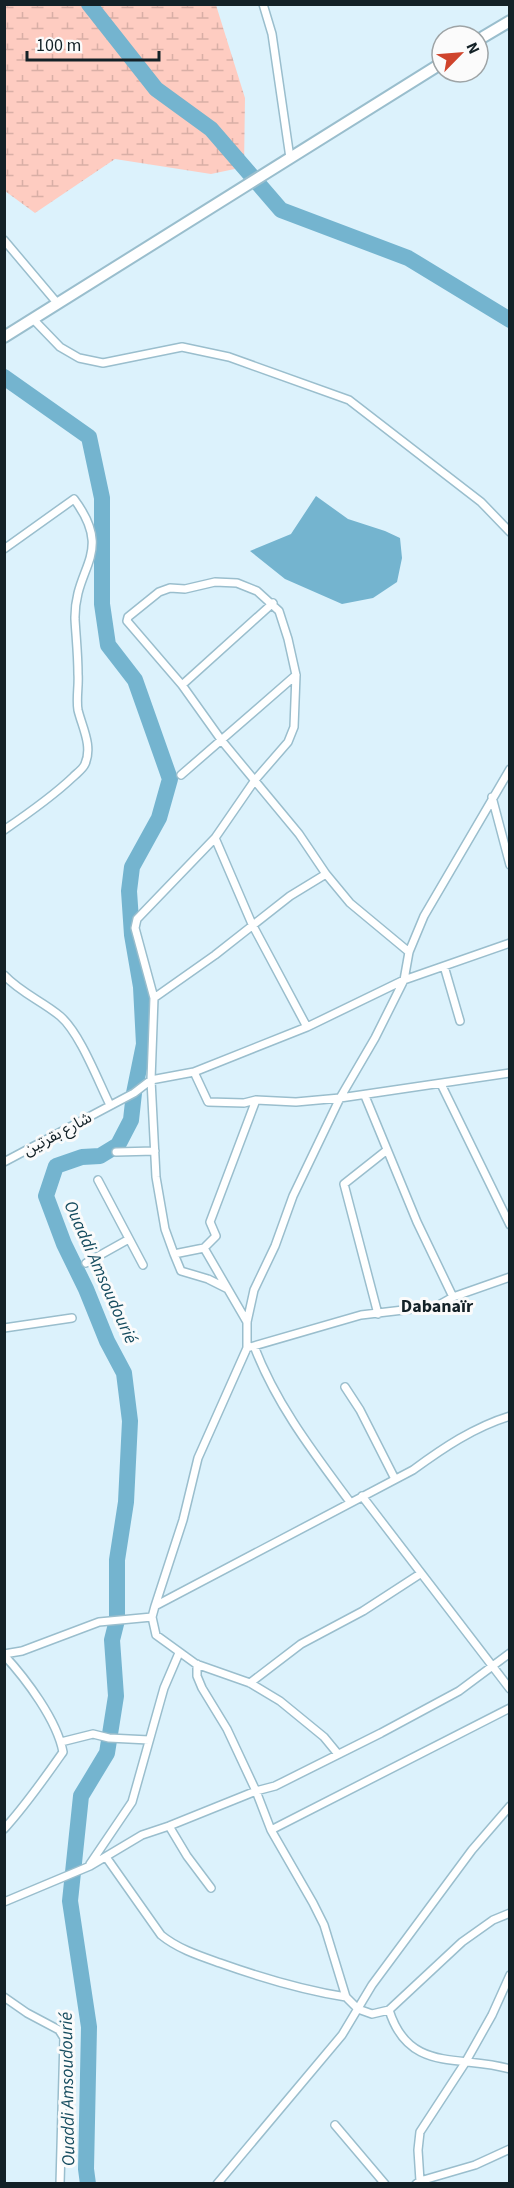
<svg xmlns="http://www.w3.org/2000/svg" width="514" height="2188" viewBox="0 0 514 2188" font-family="'Source Sans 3','Noto Sans Arabic',sans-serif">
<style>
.wetland{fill:url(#wetland-marsh)}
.water{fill:#74b4cf}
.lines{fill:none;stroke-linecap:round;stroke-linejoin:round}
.river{stroke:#74b4cf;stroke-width:16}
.street-casing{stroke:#9abecd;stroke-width:10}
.secondary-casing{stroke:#9abecd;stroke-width:14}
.street{stroke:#fff;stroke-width:7}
.secondary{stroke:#fff;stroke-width:10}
.labels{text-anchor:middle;stroke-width:6;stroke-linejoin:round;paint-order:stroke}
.street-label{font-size:16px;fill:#132127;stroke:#fbfbfb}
.water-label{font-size:18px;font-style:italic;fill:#164c5f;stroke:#fbfbfb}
.neighbourhood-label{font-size:18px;font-weight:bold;fill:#132127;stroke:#fbfbfb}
</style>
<defs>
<pattern id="wetland-marsh" width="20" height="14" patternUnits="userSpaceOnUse" patternTransform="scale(1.5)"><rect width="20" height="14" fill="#feccc1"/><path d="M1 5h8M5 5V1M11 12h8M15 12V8" fill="none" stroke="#d9afa6"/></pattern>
</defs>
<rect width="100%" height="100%" fill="#dcf2fc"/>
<path class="wetland" d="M5,4L216,5L245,98L244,167L211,174L115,159L35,213L5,191Z"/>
<path class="water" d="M316,496L348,519L385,531L400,538L402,558L397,582L373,598L342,604L285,579L250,551L291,534Z"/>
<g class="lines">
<path class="river" d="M89,4L156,89L211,129L281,210L408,258L510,320
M4,377L89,437L102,498V604L108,645L135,680L170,779L159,818L132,867L129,891L132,935L141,987L144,1044L134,1093L131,1120L118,1145L100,1156L82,1157L56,1166L46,1196L64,1244L86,1289L107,1341L124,1373L130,1421L126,1502L117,1560V1620L112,1640L116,1696L107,1753L81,1796L70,1901L89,2027L86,2169L88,2184"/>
<defs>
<path id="street" d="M263,4L272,34L290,158
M4,240L58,304
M33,319L60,347L79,358L103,363L182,347L229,357L349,400L481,502L510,532
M4,549L74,499C115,554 74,566 75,619C76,637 78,655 78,674C79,685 76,699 78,710C82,727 93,746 85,764C83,769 77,773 73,777C52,797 29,813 4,830
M182,685L273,603
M181,775L296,675
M492,797L510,865
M215,838L252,924L307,1027
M444,966L460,1021
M4,975C21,993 42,1001 60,1016C80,1033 98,1081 110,1105
M154,998L215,955L290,896L326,874
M194,1072L208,1102L244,1103L256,1100L296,1102L340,1098L510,1073
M441,1084L510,1225
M365,1096L417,1222L453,1297
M116,1152L155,1151
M4,1162L134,1093L151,1080L194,1072L307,1027L404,980L510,943
M98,1180L143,1265
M204,1248L174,1254L165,1229L156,1177L151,1080L154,998L135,928L137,919L215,838L255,780L288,742L294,727L296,675L288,639L279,611L257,591L237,583L215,582L185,589L170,588L159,592L128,617L127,621L182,685L222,741L299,834L326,874L350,903L409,952
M174,1254L181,1271L208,1279L226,1288
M86,1263L129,1239
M378,1314L344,1184L387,1150
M247,1322L204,1248L216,1236L210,1222L256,1100
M4,1328L72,1318
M254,1346C276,1404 313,1452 350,1502
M247,1348V1322L254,1290L275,1246L293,1196L340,1098L375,1038L404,980L409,952L424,916L510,769
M345,1387L360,1410L395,1479
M362,1496L510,1689
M155,1606L183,1520L198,1458L247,1348L361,1315L437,1306L453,1297L510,1277
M4,1654L22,1651L99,1622L152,1617
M4,1655C26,1679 57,1720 63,1752C44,1779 26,1805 4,1829
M197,1664V1676L202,1688L227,1729L256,1791L271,1830L313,1903L324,1925L346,1997L358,2009L372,2014L389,2010L462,1942L493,1920L510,1913
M250,1683L301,1644L363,1611L420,1574
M61,1742L93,1734L109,1738L149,1740
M338,1754L324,1737L280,1701L250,1683L196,1664L156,1635L152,1617L155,1606L413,1470C443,1448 474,1427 510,1416
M169,1826L187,1856L211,1888
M271,1830L510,1708
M106,1857L161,1935C178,1949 200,1956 220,1963C262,1978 302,1990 346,1997
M90,1864L132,1802L164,1688L179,1653
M4,1902L90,1866L142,1835L169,1826L256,1791L275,1786L381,1733L459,1691L510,1653
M4,1997L27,2013L59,2030L64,2038L60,2184
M389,2010C409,2074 460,2054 510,2069
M335,2125L385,2184
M420,2181L475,2165L510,2149
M217,2184L342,2035L372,1985L472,1850L510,1806
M416,2184L420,2181L418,2150L420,2132L465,2063L492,2015L510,1975"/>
<path id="secondary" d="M478,40L510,21
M4,337L442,63"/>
</defs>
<use href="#street" class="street-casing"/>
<use href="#secondary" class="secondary-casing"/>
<use href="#street" class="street"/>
<use href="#secondary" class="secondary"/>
</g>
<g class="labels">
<g class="street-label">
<text transform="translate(57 1133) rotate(-28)" y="6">شارع بقرتين</text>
</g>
<g class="water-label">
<text transform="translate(101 1272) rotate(66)" y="6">Ouaddi Amsoudourié</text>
<text transform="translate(67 2089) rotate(-91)" y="6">Ouaddi Amsoudourié</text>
</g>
<g class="neighbourhood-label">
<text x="437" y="1312">Dabanaïr</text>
</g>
</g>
<rect width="514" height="2188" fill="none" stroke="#132127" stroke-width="12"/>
<g transform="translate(460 54) rotate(65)"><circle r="28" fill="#fbfbfb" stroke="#9ea4a6" stroke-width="1.5"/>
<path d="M0-4.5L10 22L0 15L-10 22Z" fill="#cf442c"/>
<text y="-9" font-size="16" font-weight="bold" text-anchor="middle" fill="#132127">N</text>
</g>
<path d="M27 51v9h132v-9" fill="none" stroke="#132127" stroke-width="3"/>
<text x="36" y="51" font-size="18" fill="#132127" stroke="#fbfbfb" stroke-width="4.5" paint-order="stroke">100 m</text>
</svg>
